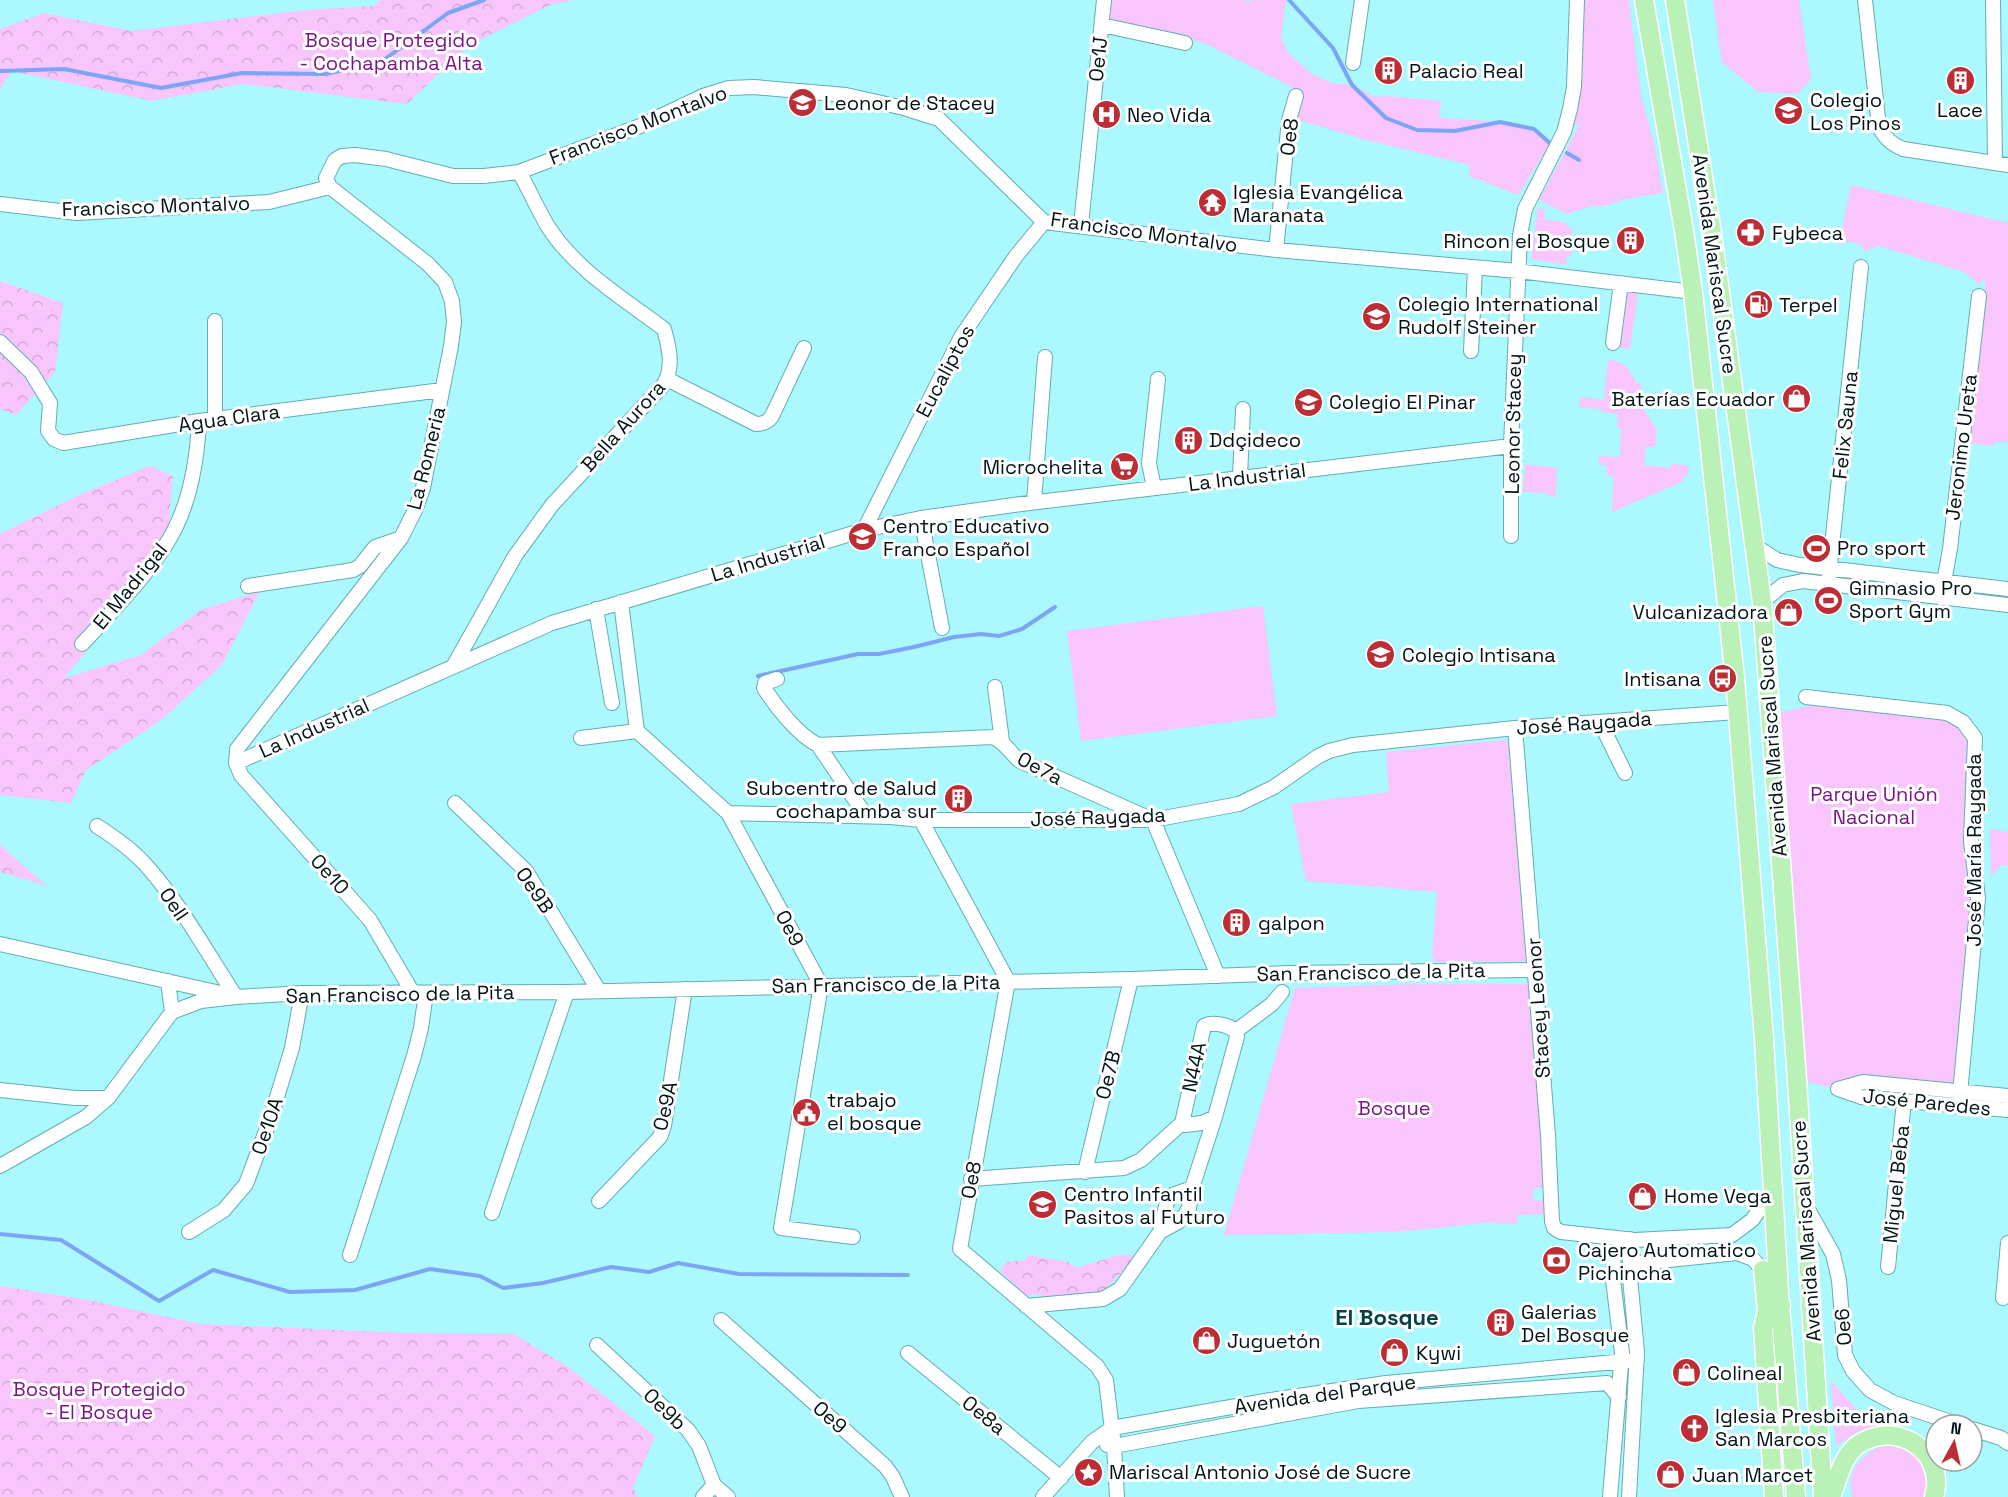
<svg xmlns="http://www.w3.org/2000/svg" width="2008" height="1497" viewBox="0 0 2008 1497" font-family="'Space Grotesk',sans-serif">
<style>
.green{fill:#f8c5fd}
.forest{fill:url(#forest-crowns)}
.lines{fill:none;stroke-linecap:round;stroke-linejoin:round}
.stream{stroke:#7ca5f6;stroke-width:4}
.minor-casing{stroke:#63adb4;stroke-width:16}
.major-casing{stroke:#fff;stroke-width:21}
.minor{stroke:#fff;stroke-width:14}
.major{stroke:#b9f1b6;stroke-width:18}
.labels{text-anchor:middle;stroke-width:6;stroke-linejoin:round;paint-order:stroke}
.park-label{font-size:20px;fill:#7d1389;stroke:#fff}
.street-label{font-size:20px;fill:#001315;stroke:#fff}
.poi-label{font-size:20px;fill:#001315;stroke:#fff;text-anchor:start}
.quarter-label{font-size:22px;font-weight:bold;fill:#004348;stroke:#fff}
</style>
<defs>
<pattern id="forest-crowns" width="20" height="18" patternUnits="userSpaceOnUse" patternTransform="scale(1.5)"><rect width="20" height="18" fill="#f8c5fd"/><path d="M2 6a3 3 0 1 1 6 0M12 15a3 3 0 1 1 6 0" fill="none" stroke="#d3a8d8"/></pattern>
</defs>
<rect width="100%" height="100%" fill="#acf8ff"/>
<path class="green" d="M1094,0H1244L1250,2L1251,0H1286L1281,37L1288,53L1312,74L1332,83L1352,85L1375,97L1387,96L1441,101L1439,118L1500,122L1534,129L1550,144L1518,195L1469,176L1470,165L1370,141L1291,118L1301,94L1288,85L1204,43L1108,18Z
M1579,0H1629L1641,96L1655,147L1663,193L1626,199L1605,206H1592L1567,214L1539,200L1580,124L1565,128Z
M1713,0H1799L1811,79L1798,94L1758,92L1722,62Z
M1851,185L2008,223V442H1998L1991,446L1968,443L1985,300V278L1979,284L1964,272L1879,246L1865,251C1857,240 1851,240 1839,245Z
M1538,207L1545,211L1544,219L1568,223L1567,228H1573L1571,240L1574,244L1571,256H1567L1566,265L1531,259Z
M1626,291L1638,293L1630,349L1618,347Z
M1608,360C1625,361 1628,368 1636,382L1641,383L1642,407L1657,430L1655,447H1646L1644,465L1670,468L1672,463L1689,466L1688,475L1683,477L1682,482L1612,512L1614,477L1608,476L1606,466L1599,464V456L1620,457L1621,429L1617,426L1618,414L1602,412L1600,409L1579,407L1580,397L1604,400Z
M1525,464L1557,468L1556,497L1547,496V493L1523,492Z
M1263,606L1277,716L1081,741L1067,631Z
M1822,703L1947,713L1975,738L1978,898L1962,1091L1863,1082L1838,1089L1797,1080L1770,715Z
M1504,740L1510,743L1529,961L1435,962L1432,955L1437,892L1306,881L1291,804L1389,792L1386,752Z
M1990,829L2008,832V866L2001,865L1991,877Z
M1411,984H1535L1546,1188H1533V1200L1545,1201V1214L1518,1215L1517,1224L1483,1223L1396,1232L1224,1235L1295,988Z
M1831,1381L1859,1412L1892,1426L1859,1431L1836,1446Z
M1882,1445L1905,1446L1926,1461L1931,1491L1928,1497H1852C1847,1469 1859,1458 1882,1445Z"/>
<path class="forest" d="M380,0H575L552,4L468,46L407,104L243,84L152,101L12,71L0,89V29L44,13L132,31L307,10L374,6Z
M0,281L63,303L55,372L16,415L0,409Z
M150,466L173,476L166,551L110,623L64,678L141,655L200,610L260,591L222,665L160,721L86,770L71,803L0,795V534L79,495Z
M0,845L47,886L0,872Z
M1028,1255L1068,1262L1077,1268L1118,1255H1138L1102,1292L1047,1301C1042,1293 1035,1293 1027,1296L1000,1271C1004,1260 1013,1261 1024,1261Z
M0,1286L88,1300L200,1324L406,1333L514,1334L568,1367L655,1436L633,1487L637,1497H0Z"/>
<g class="lines">
<path class="stream" d="M1289,0L1333,48L1352,85L1386,118L1417,130L1455,131L1500,122L1534,129L1552,145
M0,71L64,69L161,88L242,73L325,74L381,62L448,13L484,0
M1567,153L1579,160
M758,676L858,654H879L914,647L954,637L981,634L999,636L1022,629L1055,607
M0,1234L61,1240L159,1301L213,1270L290,1292L355,1290L430,1269L480,1276L503,1288L543,1283L611,1267L649,1272L678,1263L739,1274L908,1275"/>
<defs>
<path id="minor" d="M1865,0L1879,127C1885,138 1891,144 1903,149L2008,165
M1993,0L1995,163
M1102,25L1185,43
M1353,63L1362,0
M0,204L77,213L269,202L330,187
M1081,225L1104,0
M1276,250L1289,120L1296,96
M215,321V419
M0,342L31,372L50,403L48,431L54,439L63,443L199,421L442,390
M1613,343L1621,283
M1471,351L1475,268
M667,379L756,424C764,424 768,422 772,416L804,348
M1240,477L1243,409
M1154,488L1149,463L1158,379
M1034,502L1045,357
M921,518L942,628
M864,530L961,337L1016,256L1044,222
M1511,536V446L1520,235L1525,209L1564,132L1570,109L1574,87L1577,0
M1754,545L1777,560L1800,565L2008,589
M1828,584L1861,267
M248,586L353,570L360,566L375,547L401,538
M1941,598L1950,549L1979,296
M621,602L637,731
M1762,602L1783,585L1803,581L2008,605
M596,609L612,703
M82,644C110,614 140,583 163,549C189,512 197,464 199,421
M453,667L515,556L552,505L664,384C674,367 669,347 664,329C624,299 574,269 547,225C537,208 529,189 519,172
M777,679L765,683L764,688C776,707 798,735 818,745L993,737C1005,742 1010,753 1020,761L1153,820L1218,976
M995,687L1002,741
M1806,697L1947,713L1963,722L1975,738L1971,841L1978,898L1959,1105
M1600,722L1625,773
M1515,728L1548,1135L1552,1221L1554,1228L1561,1232L1635,1240L1732,1235L1752,1220L1774,1189
M581,738L637,731L728,813L821,985L781,1228L853,1237
M818,745L866,816
M236,763L552,623L864,530L921,518L1021,504L1511,446
M455,803L526,871L599,991
M728,813L891,817L921,820H1153L1239,804L1274,787L1317,757L1329,751L1353,745L1515,728L1737,712
M921,820L1008,981L960,1249L1097,1366L1106,1380L1114,1446L1117,1497
M97,826C114,837 130,848 144,863C178,900 208,954 236,997
M0,944L225,994
M168,981L172,1012
M413,993L370,920L241,775L236,763L237,749L401,538L416,508L423,488L451,346L454,322L452,301L445,282L428,264L330,187L326,178L335,160L342,156L355,155L386,159L453,176H484L519,172L640,126L703,96L729,88L754,87L846,95L904,108L939,119L1044,222L1276,250L1518,271L1693,292
M1236,1031L1272,1004L1282,992
M1838,1089L1861,1097L2008,1110
M1838,1089L1863,1082L2008,1096
M0,1090L75,1098H108
M1182,1123L1185,1125L1202,1123L1215,1117
M0,1166L86,1117L108,1098L172,1012L201,1001L236,997L302,993L567,992L1131,979L1289,973L1535,970
M1085,1172L1131,979
M971,1179L1124,1168L1141,1160L1182,1123L1204,1026C1213,1021 1228,1025 1236,1031L1237,1037L1215,1117L1192,1188L1189,1208L1185,1215L1178,1222L1160,1232
M599,1201L660,1137L664,1126L685,989
M1806,1206L1833,1254L1839,1280L1845,1355L1853,1371L1870,1390L1894,1403L1960,1425
M492,1213L567,992
M189,1232L224,1210L246,1184L270,1120L292,1048L302,993
M350,1255L414,1056L421,1028L426,993
M1630,1264L1737,1253L1753,1259L1768,1277
M1888,1267L1904,1100
M2003,1298L2008,1243
M1026,1306L1103,1299L1120,1289L1160,1232L1167,1202L1172,1195L1192,1188
M721,1320L885,1466L893,1477L902,1497
M597,1345L688,1430L699,1446L714,1485L728,1497
M908,1353L1061,1478
M1972,1429L2001,1438L2008,1443
M1107,1445L1114,1446L1358,1401L1607,1383L1619,1397
M703,1497L714,1485
M1043,1497L1092,1442L1112,1428L1271,1400L1386,1383L1637,1360
M1610,1497L1622,1353L1613,1280L1614,1238
M1629,1497L1637,1352L1630,1278V1239"/>
<path id="major" d="M1644,0L1684,231L1693,292L1735,678L1764,1039L1779,1292L1796,1497
M1675,0L1712,234L1762,602L1797,1080L1823,1497
M1763,1270L1767,1310L1764,1325
M1774,1497L1763,1327L1772,1311L1781,1305
M1831,1497C1838,1480 1842,1455 1859,1444C1897,1419 1947,1452 1934,1497"/>
</defs>
<use href="#minor" class="minor-casing"/>
<use href="#major" class="major-casing"/>
<use href="#minor" class="minor"/>
<use href="#major" class="major"/>
</g>
<defs>
<symbol id="building-disc" viewBox="-11 -11 22 22"><circle r="9.5" fill="#bd2d36" stroke="#fff"/><path d="M-4-6H4V6H1V3H-1V6H-4ZM-2.5-4.3h1.7v1.8h-1.7ZM.8-4.3h1.7v1.8H.8ZM-2.5-1h1.7V.8h-1.7ZM.8-1h1.7V.8H.8Z" fill="#fff"/></symbol>
<symbol id="school-disc" viewBox="-11 -11 22 22"><circle r="9.5" fill="#bd2d36" stroke="#fff"/><path d="M0-5L7-2L0 1L-7-2ZM-4 1L0 2.5L4 1V4Q0 6-4 4Z" fill="#fff"/></symbol>
<symbol id="hospital-disc" viewBox="-11 -11 22 22"><circle r="9.5" fill="#bd2d36" stroke="#fff"/><path d="M-5-5h3v3.5h4V-5h3V5h-3V1.5h-4V5h-3Z" fill="#fff"/></symbol>
<symbol id="temple-disc" viewBox="-11 -11 22 22"><circle r="9.5" fill="#bd2d36" stroke="#fff"/><path d="M0-6L5-2H3V0L6.5 2.5H4V6H1.5V3h-3V6H-4V2.5H-6.5L-3 0V-2H-5Z" fill="#fff"/></symbol>
<symbol id="pharmacy-disc" viewBox="-11 -11 22 22"><circle r="9.5" fill="#bd2d36" stroke="#fff"/><path d="M-2-6h4v4h4v4h-4v4h-4v-4h-4v-4h4Z" fill="#fff"/></symbol>
<symbol id="fuel-disc" viewBox="-11 -11 22 22"><circle r="9.5" fill="#bd2d36" stroke="#fff"/><path d="M-5.5-6h7V0h2V4h1.3V-2.5L3-4.5l.8-.8L6-3V5H2.5V1h-1V6h-7ZM-4.2-4.7v3.2H.2V-4.7Z" fill="#fff"/></symbol>
<symbol id="shop-disc" viewBox="-11 -11 22 22"><circle r="9.5" fill="#bd2d36" stroke="#fff"/><path d="M-5-2.5h2.3a2.7 3.5 0 0 1 5.4 0H5L5.5 6h-11ZM-1.5-2.5h3a1.5 2.3 0 0 0-3 0Z" fill="#fff"/></symbol>
<symbol id="supermarket-disc" viewBox="-11 -11 22 22"><circle r="9.5" fill="#bd2d36" stroke="#fff"/><path d="M-6-5.5h2.5l.6 2H6L4.5 2H-2.5L-4.4-4H-6ZM-1.5 3.2a1.3 1.3 0 1 0 .1 0ZM3 3.2a1.3 1.3 0 1 0 .1 0Z" fill="#fff"/></symbol>
<symbol id="stadium-disc" viewBox="-11 -11 22 22"><circle r="9.5" fill="#bd2d36" stroke="#fff"/><path d="M0-5a6.5 5 0 1 0 0 10a6.5 5 0 1 0 0-10ZM-3.5-1.8h7v3.6h-7Z" fill="#fff"/></symbol>
<symbol id="university-disc" viewBox="-11 -11 22 22"><circle r="9.5" fill="#bd2d36" stroke="#fff"/><path d="M0-5L7-2L0 1L-7-2ZM-4 1L0 2.5L4 1V4Q0 6-4 4Z" fill="#fff"/></symbol>
<symbol id="bus-disc" viewBox="-11 -11 22 22"><circle r="9.5" fill="#bd2d36" stroke="#fff"/><path d="M-5-6H5V4H4V6H2V4H-2V6H-4V4H-5ZM-3.5-4V0h7V-4ZM-3.5 1.2v1.5H-2V1.2ZM2 1.2v1.5H3.5V1.2Z" fill="#fff"/></symbol>
<symbol id="civic-disc" viewBox="-11 -11 22 22"><circle r="9.5" fill="#bd2d36" stroke="#fff"/><path d="M-.6-6.5H3V-4.5H.6V-3L4-1V1h2V6H-6V1h2V-1L-.6-3ZM-1.2 2.5V6h2.4V2.5Z" fill="#fff"/></symbol>
<symbol id="bank-disc" viewBox="-11 -11 22 22"><circle r="9.5" fill="#bd2d36" stroke="#fff"/><path d="M-6-4H6V4H-6ZM0-2.3a2.3 2.3 0 1 0 0 4.6a2.3 2.3 0 1 0 0-4.6Z" fill="#fff"/></symbol>
<symbol id="church-disc" viewBox="-11 -11 22 22"><circle r="9.5" fill="#bd2d36" stroke="#fff"/><path d="M-1.2-6h2.4v3.5h3.3v2.4h-3.3V6h-2.4V-.1h-3.3v-2.4h3.3Z" fill="#fff"/></symbol>
<symbol id="sight-disc" viewBox="-11 -11 22 22"><circle r="9.5" fill="#bd2d36" stroke="#fff"/><path d="M0-6L1.8-2.2L6-1.7L2.9 1.2L3.7 5.4L0 3.3L-3.7 5.4L-2.9 1.2L-6-1.7L-1.8-2.2Z" fill="#fff"/></symbol>
</defs>
<g fill-rule="evenodd">
<use href="#building-disc" x="1372" y="54" width="33" height="33"/>
<use href="#building-disc" x="1944" y="64" width="33" height="33"/>
<use href="#school-disc" x="786" y="86" width="33" height="33"/>
<use href="#school-disc" x="1772" y="94" width="33" height="33"/>
<use href="#hospital-disc" x="1090" y="98" width="33" height="33"/>
<use href="#temple-disc" x="1196" y="186" width="33" height="33"/>
<use href="#pharmacy-disc" x="1734" y="216" width="33" height="33"/>
<use href="#building-disc" x="1614" y="224" width="33" height="33"/>
<use href="#fuel-disc" x="1742" y="288" width="33" height="33"/>
<use href="#school-disc" x="1360" y="300" width="33" height="33"/>
<use href="#shop-disc" x="1780" y="382" width="33" height="33"/>
<use href="#school-disc" x="1292" y="386" width="33" height="33"/>
<use href="#building-disc" x="1172" y="424" width="33" height="33"/>
<use href="#supermarket-disc" x="1108" y="450" width="33" height="33"/>
<use href="#school-disc" x="846" y="520" width="33" height="33"/>
<use href="#stadium-disc" x="1800" y="532" width="33" height="33"/>
<use href="#stadium-disc" x="1812" y="584" width="33" height="33"/>
<use href="#shop-disc" x="1772" y="596" width="33" height="33"/>
<use href="#university-disc" x="1364" y="638" width="33" height="33"/>
<use href="#bus-disc" x="1706" y="662" width="33" height="33"/>
<use href="#building-disc" x="942" y="782" width="33" height="33"/>
<use href="#building-disc" x="1220" y="906" width="33" height="33"/>
<use href="#civic-disc" x="790" y="1096" width="33" height="33"/>
<use href="#shop-disc" x="1626" y="1180" width="33" height="33"/>
<use href="#school-disc" x="1026" y="1188" width="33" height="33"/>
<use href="#bank-disc" x="1540" y="1244" width="33" height="33"/>
<use href="#building-disc" x="1484" y="1306" width="33" height="33"/>
<use href="#shop-disc" x="1190" y="1324" width="33" height="33"/>
<use href="#shop-disc" x="1378" y="1336" width="33" height="33"/>
<use href="#shop-disc" x="1670" y="1356" width="33" height="33"/>
<use href="#church-disc" x="1678" y="1412" width="33" height="33"/>
<use href="#sight-disc" x="1072" y="1456" width="33" height="33"/>
<use href="#shop-disc" x="1654" y="1458" width="33" height="33"/>
</g>
<g class="labels">
<g class="park-label">
<text x="391" y="47">Bosque Protegido<tspan x="391" dy="23">- Cochapamba Alta</tspan></text>
<text x="1874" y="801">Parque Unión<tspan x="1874" dy="23">Nacional</tspan></text>
<text x="1394" y="1115">Bosque</text>
<text x="99" y="1396">Bosque Protegido<tspan x="99" dy="23">- El Bosque</tspan></text>
</g>
<g class="street-label">
<text transform="translate(1098 59) rotate(-84)" y="7">Oe1J</text>
<text transform="translate(638 125) rotate(-21)" y="7">Francisco Montalvo</text>
<text transform="translate(1289 137) rotate(-83)" y="7">Oe8</text>
<text transform="translate(156 206) rotate(-2)" y="7">Francisco Montalvo</text>
<text transform="translate(1144 232) rotate(8)" y="7">Francisco Montalvo</text>
<text transform="translate(1715 264) rotate(82)" y="7">Avenida Mariscal Sucre</text>
<text transform="translate(945 371) rotate(-62)" y="7">Eucaliptos</text>
<text transform="translate(229 418) rotate(-8)" y="7">Agua Clara</text>
<text transform="translate(1513 424) rotate(-89)" y="7">Leonor Stacey</text>
<text transform="translate(1845 425) rotate(-84)" y="7">Felix Sauna</text>
<text transform="translate(623 426) rotate(-48)" y="7">Bella Aurora</text>
<text transform="translate(1961 447) rotate(-83)" y="7">Jeronimo Ureta</text>
<text transform="translate(426 458) rotate(-76)" y="7">La Romeria</text>
<text transform="translate(1247 477) rotate(-7)" y="7">La Industrial</text>
<text transform="translate(768 558) rotate(-17)" y="7">La Industrial</text>
<text transform="translate(130 586) rotate(-51)" y="7">El Madrigal</text>
<text transform="translate(1584 723) rotate(-4)" y="7">José Raygada</text>
<text transform="translate(314 728) rotate(-24)" y="7">La Industrial</text>
<text transform="translate(1772 746) rotate(-94)" y="7">Avenida Mariscal Sucre</text>
<text transform="translate(1040 768) rotate(28)" y="7">Oe7a</text>
<text transform="translate(1098 817) rotate(-2)" y="7">José Raygada</text>
<text transform="translate(1974 850) rotate(-90)" y="7">José María Raygada</text>
<text transform="translate(330 874) rotate(48)" y="7">Oe10</text>
<text transform="translate(535 890) rotate(56)" y="7">Oe9B</text>
<text transform="translate(174 904) rotate(56)" y="7">Oell</text>
<text transform="translate(790 928) rotate(62)" y="7">Oe9</text>
<text transform="translate(1371 972) rotate(-1)" y="7">San Francisco de la Pita</text>
<text transform="translate(886 984) rotate(-1)" y="7">San Francisco de la Pita</text>
<text transform="translate(400 994) rotate(-1)" y="7">San Francisco de la Pita</text>
<text transform="translate(1538 1008) rotate(-94)" y="7">Stacey Leonor</text>
<text transform="translate(1194 1067) rotate(-78)" y="7">N44A</text>
<text transform="translate(1108 1075) rotate(-76)" y="7">Oe7B</text>
<text transform="translate(1927 1102) rotate(6)" y="7">José Paredes</text>
<text transform="translate(665 1106) rotate(-77)" y="7">Oe9A</text>
<text transform="translate(267 1126) rotate(-71)" y="7">Oe10A</text>
<text transform="translate(971 1180) rotate(-80)" y="7">Oe8</text>
<text transform="translate(1896 1184) rotate(-84)" y="7">Miguel Beba</text>
<text transform="translate(1806 1231) rotate(-94)" y="7">Avenida Mariscal Sucre</text>
<text transform="translate(1843 1327) rotate(-95)" y="7">Oe6</text>
<text transform="translate(1325 1394) rotate(-8)" y="7">Avenida del Parque</text>
<text transform="translate(665 1409) rotate(44)" y="7">Oe9b</text>
<text transform="translate(984 1415) rotate(39)" y="7">Oe8a</text>
<text transform="translate(830 1417) rotate(42)" y="7">Oe9</text>
</g>
<g class="poi-label">
<text x="1409" y="78">Palacio Real</text>
<text x="1810" y="107">Colegio<tspan x="1810" dy="23">Los Pinos</tspan></text>
<text x="824" y="110">Leonor de Stacey</text>
<text x="1960" y="117" text-anchor="middle">Lace</text>
<text x="1127" y="122">Neo Vida</text>
<text x="1233" y="199">Iglesia Evangélica<tspan x="1233" dy="23">Maranata</tspan></text>
<text x="1772" y="240">Fybeca</text>
<text x="1610" y="248" text-anchor="end">Rincon el Bosque</text>
<text x="1398" y="311">Colegio International<tspan x="1398" dy="23">Rudolf Steiner</tspan></text>
<text x="1779" y="312">Terpel</text>
<text x="1775" y="406" text-anchor="end">Baterías Ecuador</text>
<text x="1329" y="409">Colegio El Pinar</text>
<text x="1209" y="447">Ddçideco</text>
<text x="1103" y="474" text-anchor="end">Microchelita</text>
<text x="883" y="533">Centro Educativo<tspan x="883" dy="23">Franco Español</tspan></text>
<text x="1837" y="555">Pro sport</text>
<text x="1849" y="595">Gimnasio Pro<tspan x="1849" dy="23">Sport Gym</tspan></text>
<text x="1768" y="619" text-anchor="end">Vulcanizadora</text>
<text x="1402" y="662">Colegio Intisana</text>
<text x="1701" y="686" text-anchor="end">Intisana</text>
<text x="937" y="795" text-anchor="end">Subcentro de Salud<tspan x="937" dy="23">cochapamba sur</tspan></text>
<text x="1258" y="930">galpon</text>
<text x="827" y="1107">trabajo<tspan x="827" dy="23">el bosque</tspan></text>
<text x="1064" y="1201">Centro Infantil<tspan x="1064" dy="23">Pasitos al Futuro</tspan></text>
<text x="1664" y="1203">Home Vega</text>
<text x="1578" y="1257">Cajero Automatico<tspan x="1578" dy="23">Pichincha</tspan></text>
<text x="1521" y="1319">Galerias<tspan x="1521" dy="23">Del Bosque</tspan></text>
<text x="1227" y="1348">Juguetón</text>
<text x="1416" y="1360">Kywi</text>
<text x="1707" y="1380">Colineal</text>
<text x="1715" y="1423">Iglesia Presbiteriana<tspan x="1715" dy="23">San Marcos</tspan></text>
<text x="1109" y="1479">Mariscal Antonio José de Sucre</text>
<text x="1692" y="1482">Juan Marcet</text>
</g>
<g class="quarter-label">
<text x="1387" y="1325">El Bosque</text>
</g>
</g>
<g transform="translate(1954 1443) rotate(8)"><circle r="28" fill="#ffffff" stroke="#99a1a1" stroke-width="1.5"/>
<path d="M0-4.5L10 22L0 15L-10 22Z" fill="#bd2d36"/>
<text y="-9" font-size="16" font-weight="bold" text-anchor="middle" fill="#001315">N</text>
</g>
</svg>
